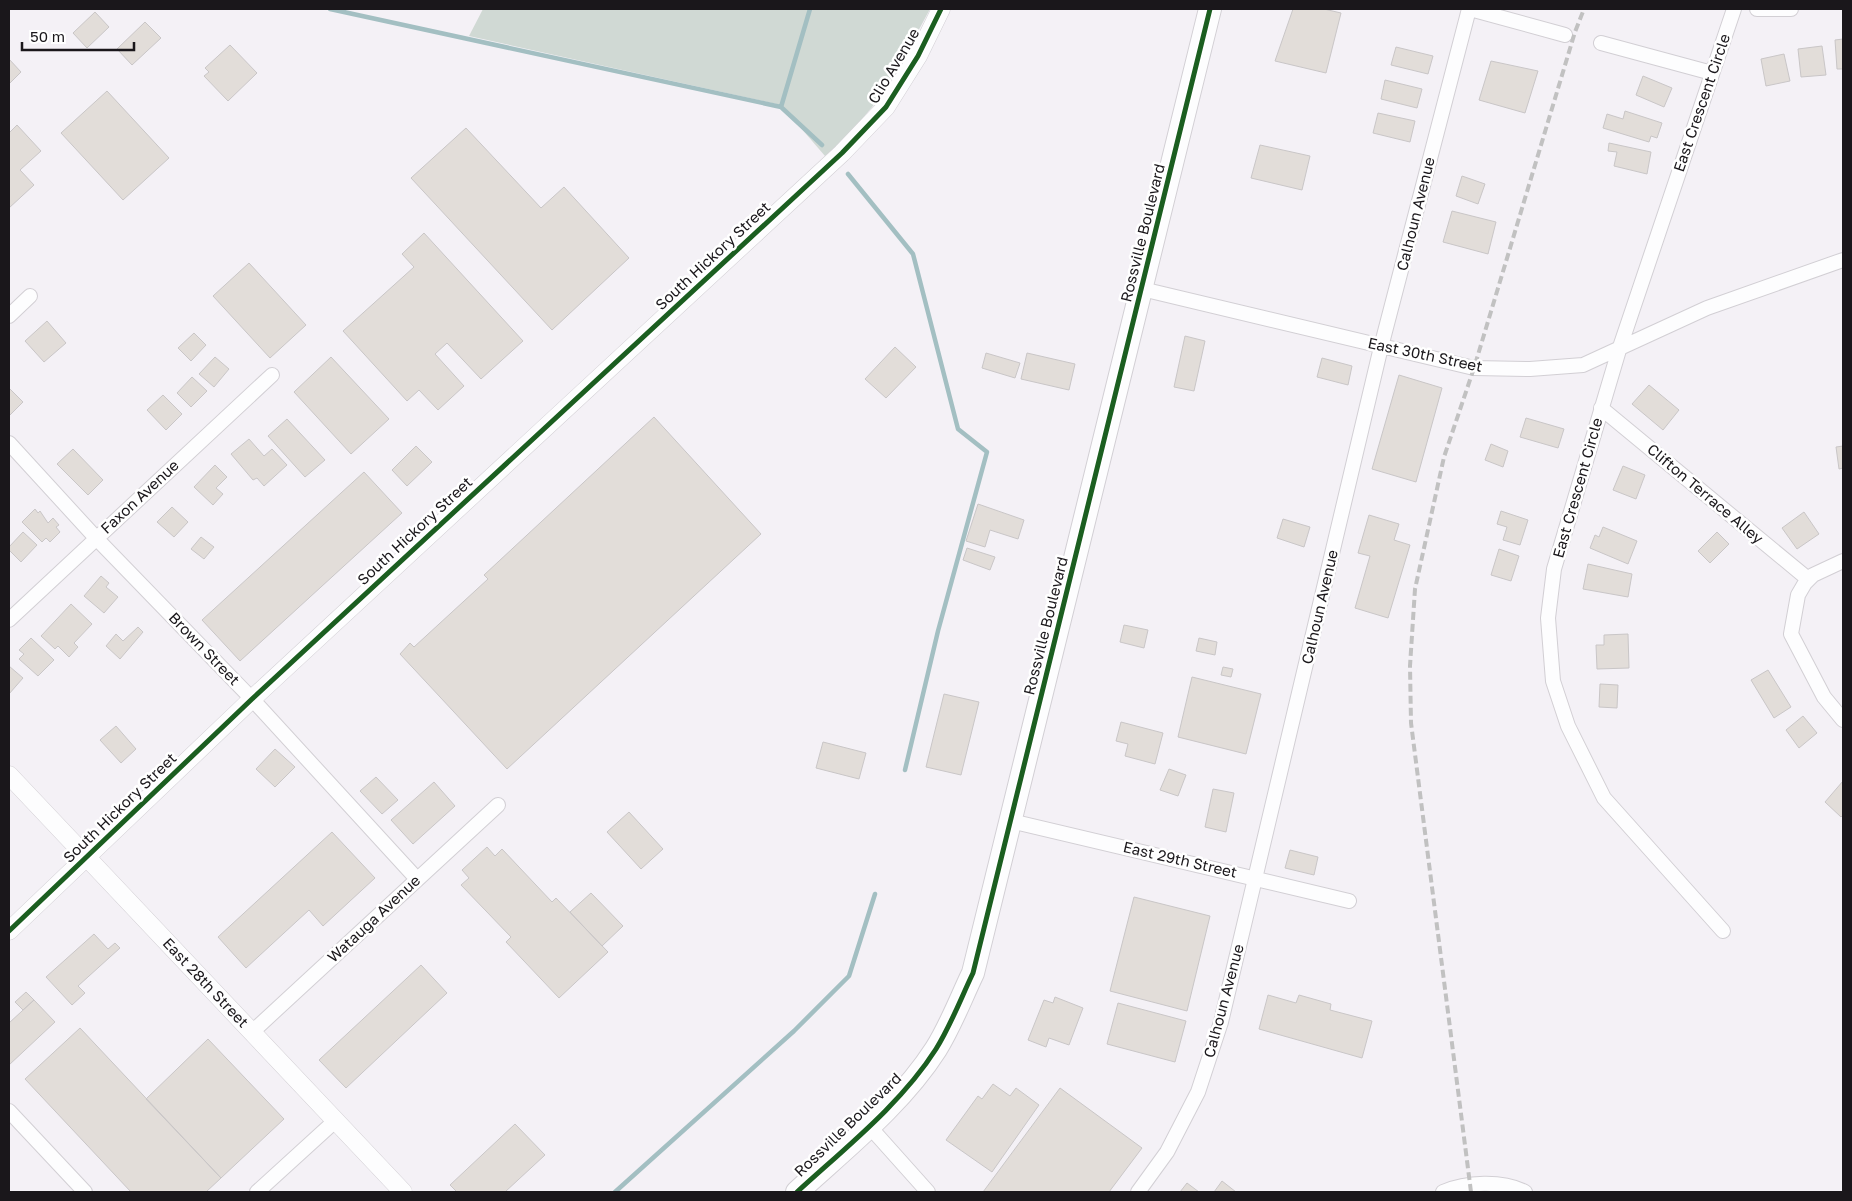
<svg xmlns="http://www.w3.org/2000/svg" width="1852" height="1201" viewBox="0 0 1852 1201" font-family="'Golos Text',sans-serif">
<style>
.green{fill:#d0d9d4}
.lines{fill:none;stroke-linecap:round;stroke-linejoin:round}
.stream{stroke:#a3bfc2;stroke-width:4.5}
.building{fill:#e2ddd9;stroke:#c9c6c7}
.minor-casing{stroke:#d2cfd4;stroke-width:16}
.tertiary-casing{stroke:#d2cfd4;stroke-width:19}
.trunk-casing{stroke:#d2cfd4;stroke-width:24}
.minor{stroke:#fdfdfe;stroke-width:14}
.tertiary{stroke:#fdfdfe;stroke-width:18}
.trunk{stroke:#fdfdfe;stroke-width:22}
.rail{stroke:#c1c1c1;stroke-width:4;stroke-dasharray:8 4;stroke-linecap:butt}
.cycleway-casing{stroke:#fff;stroke-width:8}
.cycleway{stroke:#1b5e20;stroke-width:5}
.labels{text-anchor:middle;stroke-width:5;stroke-linejoin:round;paint-order:stroke}
.street-label{font-size:15px;fill:#1a171b;stroke:#fff}
</style>
<rect width="100%" height="100%" fill="#f4f1f6"/>
<path class="green" d="M483,9H930L887,89L848,136L825,156L781,105L469,36Z"/>
<g class="lines">
<path class="stream" d="M330,9L781,107L822,145
M781,107L810,9
M848,174L913,254L958,429L987,452L938,631L905,770
M615,1192L794,1031L849,976L875,894"/>
</g>
<path class="building" d="M1293,9H1324L1341,13L1326,73L1275,61Z
M95,12L109,27L87,48L73,33Z
M145,22L161,38L132,65L117,49Z
M1843,39V69H1837L1835,40Z
M230,45L257,73L228,101L204,76L209,72L205,68Z
M1822,46L1826,75L1801,77L1798,49Z
M1396,47L1433,56L1428,74L1391,65Z
M1784,54L1790,81L1766,86L1761,59Z
M9,59L21,72L9,84Z
M1491,61L1538,71L1525,113L1479,100Z
M1643,76L1672,88L1664,107L1636,95Z
M1385,80L1422,89L1417,108L1381,99Z
M107,91L169,158L123,200L61,133Z
M1625,111L1662,123L1657,138L1651,136L1649,142L1603,128L1607,114L1623,119Z
M1378,113L1415,121L1410,142L1373,133Z
M17,125L41,151L20,170L34,185L9,208V133Z
M466,128L541,208L564,187L629,258L552,330L411,178Z
M1609,143L1651,152L1647,174L1614,166L1617,152L1608,151Z
M1260,145L1310,156L1302,190L1251,178Z
M1462,176L1485,184L1478,204L1456,196Z
M1452,211L1496,222L1488,254L1443,242Z
M424,233L523,341L481,379L447,343L435,354L464,386L438,410L419,390L407,401L343,331L414,267L402,254Z
M249,263L306,325L270,358L213,296Z
M47,321L66,343L44,362L25,341Z
M194,333L206,345L191,361L178,348Z
M1185,336L1205,341L1194,391L1174,387Z
M895,347L916,367L886,398L865,379Z
M986,353L1020,363L1015,378L982,368Z
M1027,353L1075,364L1069,390L1021,379Z
M215,357L229,369L214,387L199,374Z
M331,357L389,419L351,454L294,392Z
M1322,358L1352,366L1348,385L1317,377Z
M1399,375L1442,388L1416,482L1372,469Z
M192,377L207,391L191,407L177,393Z
M1649,385L1679,410L1663,430L1632,404Z
M9,388L23,402L10,415L9,414Z
M163,395L182,414L166,430L147,410Z
M654,417L761,534L507,769L400,654L410,643L414,647L488,579L484,575Z
M1526,418L1564,429L1558,448L1520,437Z
M287,419L325,460L305,477L268,436Z
M249,439L264,456L272,449L287,465L264,486L257,478L253,480L231,454Z
M1491,444L1508,451L1503,467L1485,460Z
M416,446L432,462L407,486L392,470Z
M1843,446V468L1839,469L1836,447Z
M73,449L103,480L88,495L57,464Z
M215,465L227,477L216,488L223,494L213,505L194,487Z
M1623,466L1645,475L1636,499L1613,490Z
M364,472L402,513L240,661L202,620Z
M978,504L1024,520L1018,539L990,530L985,547L966,541Z
M172,507L188,522L174,537L157,522Z
M35,509L38,513L40,511L48,523L53,518L59,525L56,527L60,532L50,542L46,538L42,542L22,522Z
M1501,511L1528,520L1520,545L1503,540L1507,527L1497,524Z
M1804,512L1819,534L1797,549L1782,528Z
M1369,515L1399,524L1394,540L1410,545L1388,618L1355,608L1370,556L1358,553Z
M1283,519L1310,527L1304,547L1277,538Z
M1603,527L1637,541L1628,564L1590,548L1595,535L1599,537Z
M23,532L37,545L21,562L9,550V547Z
M1717,532L1729,544L1710,563L1698,551Z
M201,537L214,547L204,559L191,549Z
M967,548L995,557L990,570L963,560Z
M1499,549L1519,556L1511,581L1491,575Z
M1588,564L1632,574L1628,597L1583,589Z
M101,576L109,583L106,587L118,597L104,613L84,596Z
M71,604L92,624L74,643L78,647L69,657L58,646L55,649L41,636Z
M1124,625L1148,630L1144,648L1120,642Z
M138,627L143,632L120,659L106,646L116,634L123,641Z
M1628,634L1629,668L1597,669L1596,645H1604V635Z
M31,638L54,660L38,676L19,659L24,654L19,650Z
M1199,638L1217,642L1215,655L1196,651Z
M9,666L23,678L9,694Z
M1223,667L1233,669L1231,677L1221,675Z
M1768,670L1791,707L1774,718L1751,680Z
M1192,677L1261,694L1246,754L1178,737Z
M1600,684L1618,685L1617,708L1599,707Z
M944,694L979,702L961,775L926,767Z
M1803,716L1817,733L1799,748L1786,730Z
M1121,722L1163,733L1155,764L1125,756L1128,744L1116,741Z
M116,726L136,749L121,763L100,740Z
M823,742L866,753L859,779L816,768Z
M275,749L295,767L275,787L256,769Z
M1169,769L1186,775L1178,796L1160,790Z
M376,777L398,800L382,814L360,791Z
M1843,781V815L1841,817L1825,802Z
M434,782L455,806L413,844L391,820Z
M1213,789L1234,793L1226,832L1205,827Z
M629,812L663,849L641,869L607,832Z
M332,832L375,878L323,926L309,910L246,968L218,937Z
M487,847L495,856L502,849L552,902L556,898L608,952L559,998L506,942L511,937L461,885L469,878L462,870Z
M1290,850L1318,857L1314,875L1285,868Z
M591,893L623,926L602,946L570,912Z
M1134,897L1210,916L1187,1011L1110,991Z
M94,934L108,949L115,943L120,948L78,986L85,993L72,1005L46,977Z
M421,965L447,993L346,1088L319,1060Z
M26,992L34,1000L23,1010L15,1002Z
M1268,995L1296,1003L1299,995L1331,1004L1330,1010L1372,1021L1362,1058L1259,1029Z
M1055,997L1083,1008L1069,1045L1049,1038L1046,1047L1028,1040L1044,1000L1053,1003Z
M34,1000L55,1022L9,1065V1023Z
M1118,1003L1186,1021L1175,1062L1107,1044Z
M80,1028L221,1178L206,1192H131L25,1079Z
M208,1039L284,1119L221,1178L146,1099Z
M993,1084L1010,1096L1016,1088L1039,1105L992,1172L946,1140L978,1096L982,1099Z
M1060,1088L1142,1148L1109,1192H983Z
M515,1124L545,1155L505,1192H457L450,1185Z
M1222,1181L1236,1192H1214Z
M1187,1183L1199,1192H1180Z"/>
<g class="lines">
<defs>
<path id="minor" d="M1470,9L1565,35
M1757,9H1791
M1601,43L1712,73
M1142,289L1474,368L1530,369L1583,365L1707,308L1843,260
M9,316L30,296
M1601,408L1808,579
M9,443L96,538L252,699L417,879
M1843,561L1813,575L1805,583L1798,595L1791,634L1824,697L1843,720
M9,620L272,375
M1011,821L1349,901
M1723,931L1604,798L1568,726L1553,681L1548,618L1554,569L1619,350L1734,9
M251,1033L498,805
M9,1111L85,1192
M869,1126L928,1192
M257,1192L335,1121
M1138,1192L1167,1152L1198,1092L1221,1022L1381,347L1469,9
M1443,1192C1466,1182 1502,1180 1525,1192"/>
<g id="tertiary">
<path id="s1" d="M9,775L403,1192"/>
<path d="M9,931L252,699L842,153L886,107L918,56L941,9"/>
</g>
<path id="trunk" d="M797,1192C845,1148 901,1104 936,1049C951,1025 961,998 973,973L1210,9"/>
</defs>
<use href="#minor" class="minor-casing"/>
<use href="#tertiary" class="tertiary-casing"/>
<use href="#trunk" class="trunk-casing"/>
<use href="#minor" class="minor"/>
<use href="#tertiary" class="tertiary"/>
<use href="#trunk" class="trunk"/>
<path class="rail" d="M1471,1192L1411,723L1410,666L1415,589L1444,457L1474,368L1575,32L1584,9"/>
<defs>
<path id="cycleway" d="M9,931L252,699L842,153L886,107L918,56L941,9
M797,1192C845,1148 901,1104 936,1049C951,1025 961,998 973,973L1210,9"/>
</defs>
<use href="#cycleway" class="cycleway-casing"/>
<use href="#cycleway" class="cycleway"/>
</g>
<g class="labels">
<g class="street-label">
<text transform="translate(894 66) rotate(-59)" y="5">Clio Avenue</text>
<text transform="translate(1702 103) rotate(-71)" y="5">East Crescent Circle</text>
<text transform="translate(1416 214) rotate(-76)" y="5">Calhoun Avenue</text>
<text transform="translate(1143 233) rotate(-76)" y="5">Rossville Boulevard</text>
<text transform="translate(713 256) rotate(-43)" y="5">South Hickory Street</text>
<text transform="translate(1425 355) rotate(12)" y="5">East 30th Street</text>
<text transform="translate(1578 488) rotate(-74)" y="5">East Crescent Circle</text>
<text transform="translate(1705 494) rotate(40)" y="5">Clifton Terrace Alley</text>
<text transform="translate(140 497) rotate(-43)" y="5">Faxon Avenue</text>
<text transform="translate(415 531) rotate(-43)" y="5">South Hickory Street</text>
<text transform="translate(1320 607) rotate(-77)" y="5">Calhoun Avenue</text>
<text transform="translate(1046 626) rotate(-76)" y="5">Rossville Boulevard</text>
<text transform="translate(204 649) rotate(46)" y="5">Brown Street</text>
<text transform="translate(120 808) rotate(-44)" y="5">South Hickory Street</text>
<text transform="translate(1180 860) rotate(13)" y="5">East 29th Street</text>
<text transform="translate(374 919) rotate(-43)" y="5">Watauga Avenue</text>
<text dy="5" stroke="none"><textPath href="#s1" startOffset="286">East 28th Street</textPath></text>
<text transform="translate(1224 1001) rotate(-75)" y="5">Calhoun Avenue</text>
<text transform="translate(848 1125) rotate(-44)" y="5">Rossville Boulevard</text>
</g>
</g>
<rect width="1852" height="1201" fill="none" stroke="#1a171b" stroke-width="20"/>
<path d="M22 42v8h112v-8" fill="none" stroke="#1a171b" stroke-width="2.5"/>
<text x="30" y="42" font-size="15" fill="#1a171b" stroke="#ffffff" stroke-width="4" paint-order="stroke">50 m</text>
</svg>
